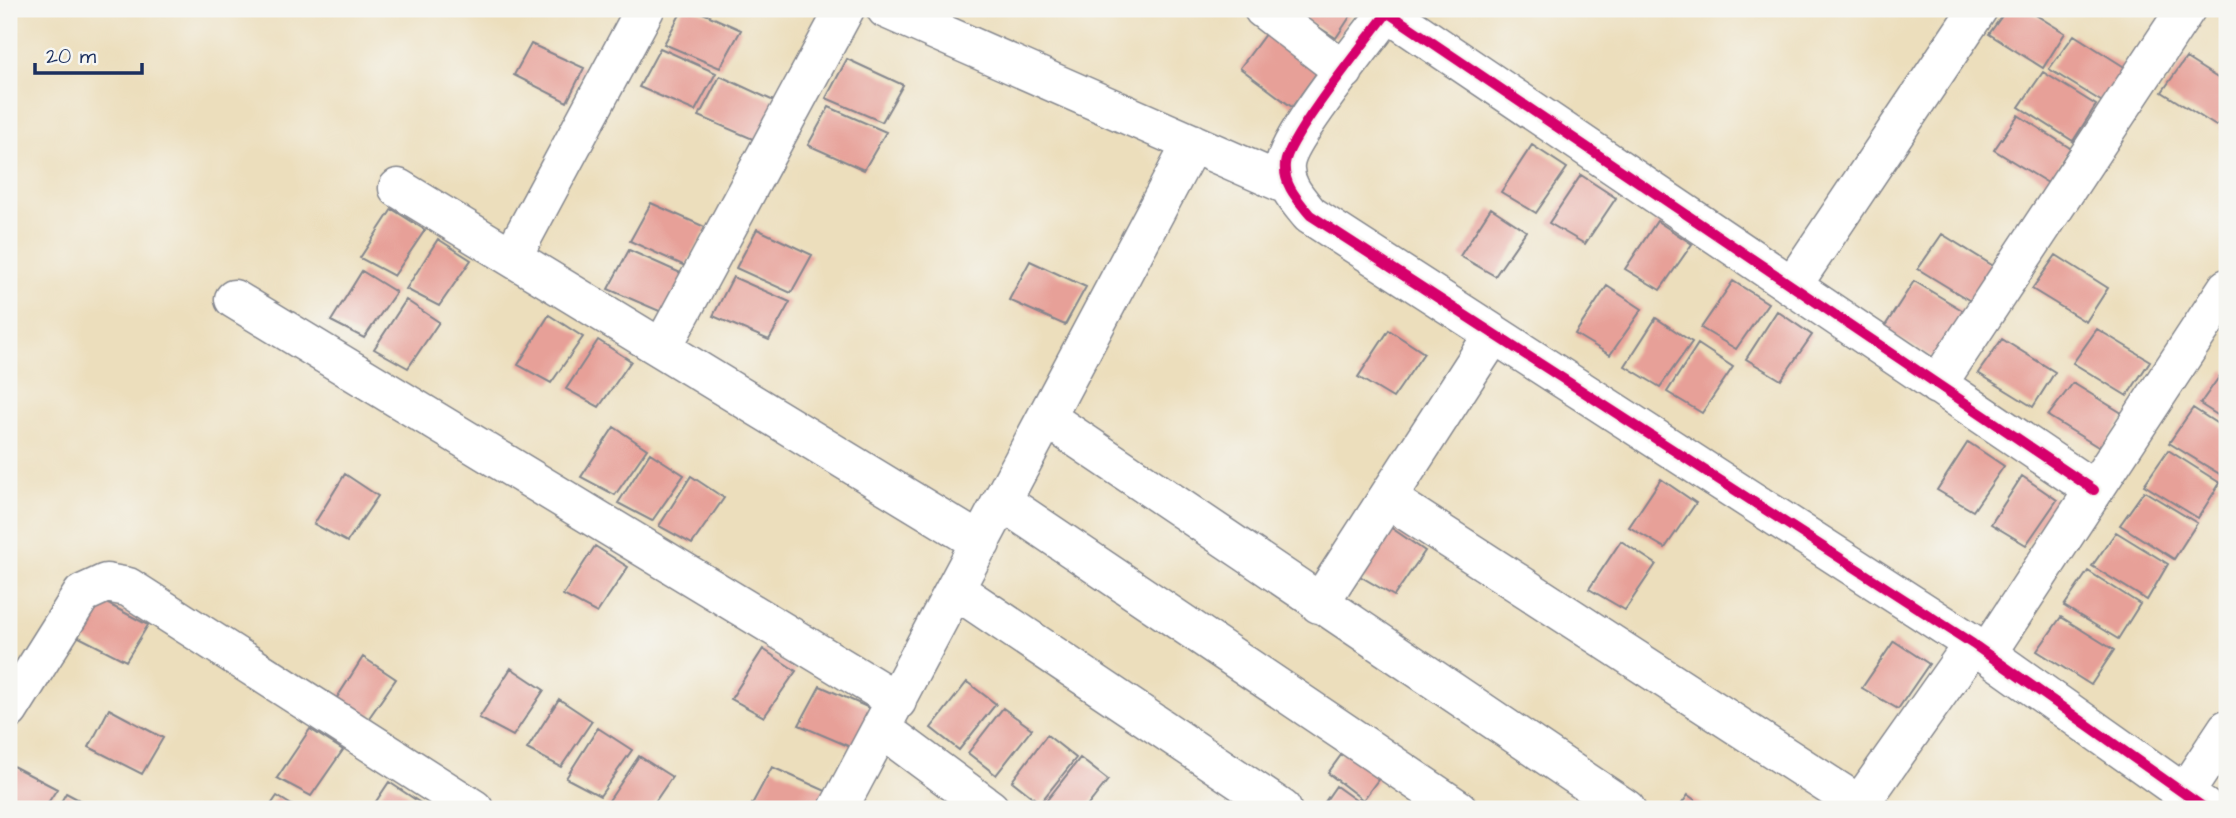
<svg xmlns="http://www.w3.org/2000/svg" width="2236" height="818" viewBox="0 0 2236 818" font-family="'Architects Daughter',sans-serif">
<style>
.building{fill:#e7a098}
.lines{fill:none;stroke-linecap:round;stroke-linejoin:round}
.minor-casing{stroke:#84868d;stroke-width:41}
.minor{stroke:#fff;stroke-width:38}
.cycleway-casing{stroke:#f6f6f2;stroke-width:15}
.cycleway{stroke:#d6006c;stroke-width:10}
</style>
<rect width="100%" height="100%" fill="#f6f6f2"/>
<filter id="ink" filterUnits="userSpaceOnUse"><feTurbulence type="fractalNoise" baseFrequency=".0143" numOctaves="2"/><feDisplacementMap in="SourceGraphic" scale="14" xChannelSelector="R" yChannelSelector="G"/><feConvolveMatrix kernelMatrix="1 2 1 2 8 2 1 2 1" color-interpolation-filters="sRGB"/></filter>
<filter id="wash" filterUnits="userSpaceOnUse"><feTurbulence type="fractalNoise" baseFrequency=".00686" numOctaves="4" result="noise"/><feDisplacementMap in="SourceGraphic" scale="28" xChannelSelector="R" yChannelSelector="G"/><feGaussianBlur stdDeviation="1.57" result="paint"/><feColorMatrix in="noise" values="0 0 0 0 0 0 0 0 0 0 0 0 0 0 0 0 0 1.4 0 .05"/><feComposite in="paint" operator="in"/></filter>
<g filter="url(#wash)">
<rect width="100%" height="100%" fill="#ecdebc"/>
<g id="blocks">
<path class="building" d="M683,9H694L741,30L720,68L664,44Z
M1289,9H1355L1336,38Z
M2007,9H2026L2065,33L2043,68L1989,34Z
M1266,33L1318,71L1292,107L1240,68Z
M2074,35L2126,68L2104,103L2049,69Z
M531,44L584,68L567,102L514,75Z
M660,48L716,73L695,111L639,87Z
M2186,58L2227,84V109L2216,126L2162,92Z
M847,59L903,85L882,122L826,98Z
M2043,72L2096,105L2073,141L2019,107Z
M720,76L776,102L755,140L699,116Z
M829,107L886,132L864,170L808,145Z
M2018,115L2070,148L2048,183L1994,150Z
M2227,118V134L2220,129Z
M1532,145L1567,168L1536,213L1501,192Z
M1581,175L1616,198L1585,244L1549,223Z
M651,203L707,228L685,266L630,241Z
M1491,208L1526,231L1495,276L1460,256Z
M392,209L425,230L394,276L360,258Z
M1657,221L1692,244L1660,290L1625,269Z
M757,229L812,255L791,293L736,268Z
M1942,234L1995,267L1972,302L1918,269Z
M438,239L471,260L439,306L406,289Z
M629,250L685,275L664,313L608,289Z
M2056,255L2108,288L2086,322L2032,289Z
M1030,261L1086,287L1065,325L1009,300Z
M362,271L396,292L364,338L331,321Z
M733,277L790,302L769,340L713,316Z
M1733,281L1768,303L1736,349L1701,328Z
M1914,281L1967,313L1936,359L1883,329Z
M1607,286L1642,309L1610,355L1575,334Z
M406,300L439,322L408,368L374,349Z
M1777,311L1812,335L1781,380L1746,359Z
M549,315L583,337L551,383L518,365Z
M1656,318L1692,342L1660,387L1625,366Z
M2097,329L2150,361L2127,396L2073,363Z
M1389,330L1424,353L1393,398L1358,377Z
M2002,339L2055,372L2033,407L1978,373Z
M598,340L631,361L599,407L566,389Z
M1698,344L1733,367L1702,413L1667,392Z
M2224,370L2227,372V421L2200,404Z
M2073,383L2125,415L2103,450L2048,416Z
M2193,408L2227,430V469L2223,476L2169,443Z
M614,427L647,449L615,495L581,477Z
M1968,442L2004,466L1973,511L1937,490Z
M2168,450L2220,483L2198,518L2144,485Z
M650,453L684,475L652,521L618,503Z
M345,474L378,496L347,542L314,524Z
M691,476L724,498L692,544L659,526Z
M2022,476L2057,500L2026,545L1991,524Z
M1661,479L1696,503L1665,548L1629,527Z
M2144,491L2197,523L2174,559L2120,525Z
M1390,527L1425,551L1394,596L1358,575Z
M2116,532L2168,564L2147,600L2092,566Z
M1621,541L1656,564L1625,610L1589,589Z
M595,546L628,567L597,613L563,595Z
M2088,571L2140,604L2118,639L2064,606Z
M93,596L148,625L126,661L73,634Z
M2061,617L2114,650L2091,685L2037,651Z
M1894,641L1929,664L1898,709L1862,688Z
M763,649L796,671L764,717L731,699Z
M363,657L396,679L364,725L331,707Z
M511,668L544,690L513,736L479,718Z
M967,682L996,704L959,750L931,728Z
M820,686L876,711L855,749L799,725Z
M559,699L592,721L561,767L527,749Z
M1003,708L1032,729L996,775L968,753Z
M109,709L163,738L142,774L89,747Z
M598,728L632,750L600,796L566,778Z
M310,729L343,750L311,796L277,778Z
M1047,735L1076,758L1040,803L1012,781Z
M1344,751L1380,777L1363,800L1328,773Z
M639,756L672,777L650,809H614L606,805Z
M1080,758L1108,780L1085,809H1051L1044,804Z
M9,764L57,789L44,809H9Z
M772,767L828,792L819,809H759L751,806Z
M389,782L422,804L418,809H371Z
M1336,786L1368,809H1320Z
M66,793L96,809H57Z
M1688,795L1707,809H1678Z
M277,796L298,809H268Z"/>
</g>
</g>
<g filter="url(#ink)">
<use href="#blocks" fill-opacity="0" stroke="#84868d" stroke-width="2"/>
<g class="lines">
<defs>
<path id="minor" d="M886,9L1287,185
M1263,9L1344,71
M1390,9C1370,36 1287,138 1285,164C1283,185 1298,200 1310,215L1973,644L2206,809
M1387,12L2094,490
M398,188L981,543
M512,257L645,9
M1792,286L1978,9
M234,299L897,701
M662,348L845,9
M1937,385L2186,9
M1047,418L1626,809
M1388,499L1866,809
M1003,502L1458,809
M956,590L1282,809
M1319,604L1493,335
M1987,653L2227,288
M9,710L82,594L106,583L128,587L474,809
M882,729L990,809
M2184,794L2227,729
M1860,804L1973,644
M838,809L1192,143"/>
</defs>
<use href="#minor" class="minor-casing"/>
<use href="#minor" class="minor"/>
<defs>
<path id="cycleway" d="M1390,9C1370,36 1287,138 1285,164C1283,185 1298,200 1310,215L1973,644L2206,809
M1387,12L2094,490"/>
</defs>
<use href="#cycleway" class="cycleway-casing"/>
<use href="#cycleway" class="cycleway"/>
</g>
</g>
<rect width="2236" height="818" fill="none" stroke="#f6f6f2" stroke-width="35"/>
<path d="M35 63v10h107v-10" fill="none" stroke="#1b2f5e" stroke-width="3.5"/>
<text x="46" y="63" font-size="21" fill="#1b2f5e" stroke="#f6f6f2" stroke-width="5" paint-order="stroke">20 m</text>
</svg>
